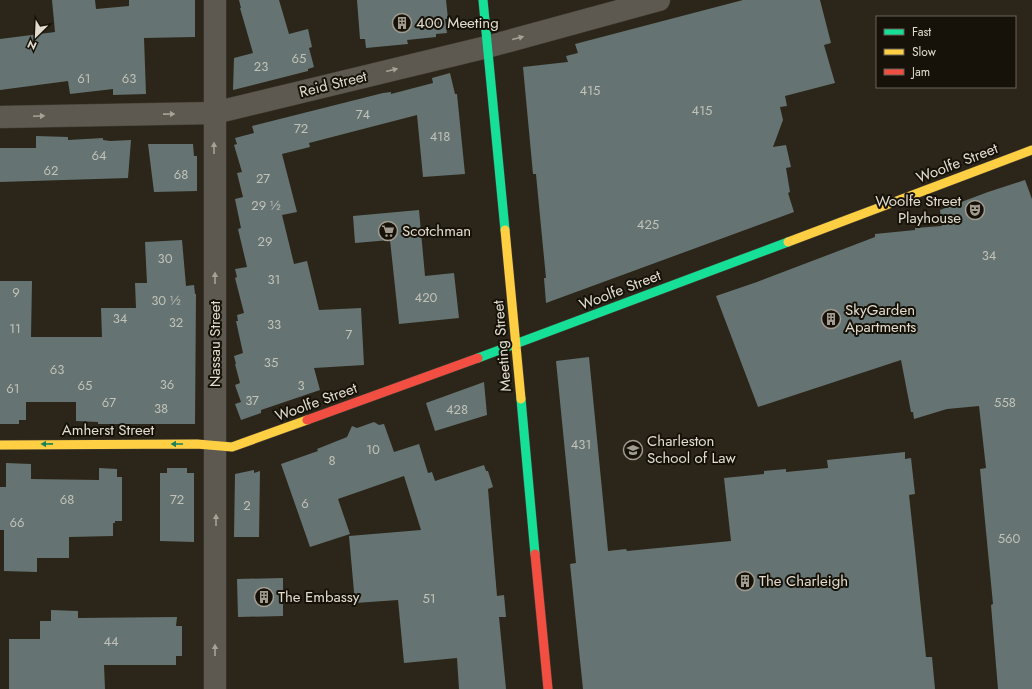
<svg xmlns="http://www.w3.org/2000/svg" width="1032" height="689" viewBox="0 0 1032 689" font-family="Jost,sans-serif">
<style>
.building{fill:#657472}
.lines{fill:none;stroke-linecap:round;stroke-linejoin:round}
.street-casing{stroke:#454036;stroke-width:23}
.fast-casing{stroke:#454036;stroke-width:10}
.slow-casing{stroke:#454036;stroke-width:10}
.jam-casing{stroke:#454036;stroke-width:10}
.street{stroke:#5e5950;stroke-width:22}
.fast{stroke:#16e098;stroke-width:9}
.slow{stroke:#ffcf43;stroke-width:9}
.jam{stroke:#f24e42;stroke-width:9}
.oneway{fill:#a7a196}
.oneway2{fill:#168358}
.labels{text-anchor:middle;stroke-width:4;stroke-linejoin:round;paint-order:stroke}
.number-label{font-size:13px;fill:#c3c2b8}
.poi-label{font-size:15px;fill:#e2dccf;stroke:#161209;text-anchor:start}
.street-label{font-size:15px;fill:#e2dccf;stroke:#161209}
</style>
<rect width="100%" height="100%" fill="#2c261a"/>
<path class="building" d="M52,0H95L96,9L129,6V0H195V37L144,38L146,94L113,95V89L70,94L68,81L0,90V39L55,32Z
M239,0H279L289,34L308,29L312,47L309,48L314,67L308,69V71L233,90L234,58L253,53L240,8H241Z
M357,0H446L448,19H445L447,33L436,34V37L407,40L408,44L366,48L365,39H360Z
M743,0H820L831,43L824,45L835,83L785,96L787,106L780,107L783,120L773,147L786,145L791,167L786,168L790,192L788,193L794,212L546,303L544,278H546L537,185L536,174H533L523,67L568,62L566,56L578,53L575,44Z
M450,73L455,94H457L465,174L423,177L417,115L309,143L310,147L282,154L297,212L282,215L294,264L307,261L319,310L361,308L364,365L314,368L320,390L261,410V413L241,420L235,404L241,402L235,385L240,383L235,364H236L234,356L243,353L236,321H238L237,315L244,313L235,278L237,277L235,269L247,267L238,229L241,228L235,199L243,197L237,173L242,172L234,145L237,144L235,138L254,133L252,126L383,93L391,92V94L433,83L432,78Z
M36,136L68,137V140L103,138V140L110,141L131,140L128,178L0,182V148H36Z
M148,144H193L194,156H197V191L154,192Z
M1025,180L1032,199V689H998L991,605L993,604L980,469L986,468L979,406L947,409L914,419L913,412H911L901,360L758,407L716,296L757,282L875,237V234L915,230V228L942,226L940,210L988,192Z
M419,210L425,276L454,273L459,318L399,324L390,240L355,243L353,216Z
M182,240L186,286L194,285L195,294H196L195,424H98V422L76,421V402H26V420H19V424H0V281H32L31,337H102L101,308H136L135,283H147L145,242Z
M589,357L608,551L626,549L627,551L731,541L724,478L764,474V471L786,469V472L828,468L827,460L905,452V459L911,458L915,494L909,495L915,550L926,657H932L935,689H583L570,564L576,563L556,361Z
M484,382L487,415L435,431L426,403Z
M374,422L379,425L384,424L394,452L419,444L428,473L432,472L435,481L484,465L486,471H488L493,487L488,489L497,596L504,595L506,617H499L506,689H459L457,658L404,663L398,600L355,603L349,536L421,530L404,476L338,499L350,534L310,547L281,464L318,451L317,449L347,437L352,426L357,428Z
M6,463L31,464V479L99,480V468L117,469V477H122V521H115V523H113V536L69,537V558H37V572L4,571V530H0V487H6Z
M167,468H187V473H194V542L160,541V473H167Z
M254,470V473L260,471L259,537H234L235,474Z
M283,578V616L238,617L237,579Z
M51,610L78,611V618L177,617L176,626H182V656H176V665H104L105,689H9V639H40V621H51Z"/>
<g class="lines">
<defs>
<path id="street" d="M0,117L214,113L487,47L659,0
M215,689C216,459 214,230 215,0"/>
<path id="fast" d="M483,0L505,230
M478,358L788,242
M521,399L535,554"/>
<path id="slow" d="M505,230L521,399
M788,242L1032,150
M0,445L197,444L232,447L307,420"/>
<path id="jam" d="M307,420L478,358
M535,554L548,689"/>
</defs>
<use href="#street" class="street-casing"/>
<use href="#fast" class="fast-casing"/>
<use href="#slow" class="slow-casing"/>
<use href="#jam" class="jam-casing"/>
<use href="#street" class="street"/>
<use href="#fast" class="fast"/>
<use href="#slow" class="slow"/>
<use href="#jam" class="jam"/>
</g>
<defs><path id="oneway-solid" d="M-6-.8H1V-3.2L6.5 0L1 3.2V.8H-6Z"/></defs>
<g class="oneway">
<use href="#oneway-solid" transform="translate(518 38) rotate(-15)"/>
<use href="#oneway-solid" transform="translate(392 70) rotate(-14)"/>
<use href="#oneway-solid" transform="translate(169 114) rotate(-1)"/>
<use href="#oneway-solid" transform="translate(39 116) rotate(-2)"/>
<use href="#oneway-solid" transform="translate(214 148) rotate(-90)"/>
<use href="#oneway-solid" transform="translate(215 278) rotate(-90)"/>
<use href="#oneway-solid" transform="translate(216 520) rotate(-90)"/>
<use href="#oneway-solid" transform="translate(215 650) rotate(-90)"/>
</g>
<g class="oneway2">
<use href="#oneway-solid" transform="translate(47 444) rotate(179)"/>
<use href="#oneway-solid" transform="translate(177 444) rotate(180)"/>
</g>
<defs>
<symbol id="building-ring" viewBox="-11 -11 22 22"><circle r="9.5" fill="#161209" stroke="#a29c90" stroke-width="1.5"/><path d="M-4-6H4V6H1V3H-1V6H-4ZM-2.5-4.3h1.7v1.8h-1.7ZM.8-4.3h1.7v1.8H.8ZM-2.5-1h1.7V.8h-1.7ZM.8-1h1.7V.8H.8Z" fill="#a29c90"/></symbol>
<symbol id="theatre-ring" viewBox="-11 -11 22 22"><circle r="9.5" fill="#161209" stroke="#a29c90" stroke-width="1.5"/><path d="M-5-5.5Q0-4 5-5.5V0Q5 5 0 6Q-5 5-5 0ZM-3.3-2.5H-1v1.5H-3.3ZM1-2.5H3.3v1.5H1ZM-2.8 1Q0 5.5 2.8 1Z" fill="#a29c90"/></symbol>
<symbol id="supermarket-ring" viewBox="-11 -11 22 22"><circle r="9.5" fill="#161209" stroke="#a29c90" stroke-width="1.5"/><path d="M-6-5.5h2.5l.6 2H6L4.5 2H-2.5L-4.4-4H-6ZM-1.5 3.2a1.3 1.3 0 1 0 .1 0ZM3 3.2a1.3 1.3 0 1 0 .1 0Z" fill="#a29c90"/></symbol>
<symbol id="university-ring" viewBox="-11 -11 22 22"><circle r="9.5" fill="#161209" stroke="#a29c90" stroke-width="1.5"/><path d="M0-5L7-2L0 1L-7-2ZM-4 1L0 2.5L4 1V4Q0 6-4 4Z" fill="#a29c90"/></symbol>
</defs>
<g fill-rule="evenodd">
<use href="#building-ring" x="391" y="12" width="22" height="22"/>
<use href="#theatre-ring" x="964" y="199" width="22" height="22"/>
<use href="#supermarket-ring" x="377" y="220" width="22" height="22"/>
<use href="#building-ring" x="820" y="308" width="22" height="22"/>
<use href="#university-ring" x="622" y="439" width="22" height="22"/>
<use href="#building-ring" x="734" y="570" width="22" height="22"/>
<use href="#building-ring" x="253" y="586" width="22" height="22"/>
</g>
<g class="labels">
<g class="number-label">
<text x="299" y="63">65</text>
<text x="261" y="71">23</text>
<text x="84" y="83">61</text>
<text x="129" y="83">63</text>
<text x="590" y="95">415</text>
<text x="702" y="115">415</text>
<text x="363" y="119">74</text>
<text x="301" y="133">72</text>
<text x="440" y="141">418</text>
<text x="99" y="160">64</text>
<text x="51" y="175">62</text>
<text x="181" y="179">68</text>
<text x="263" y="183">27</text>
<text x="266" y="210">29 ½</text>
<text x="648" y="229">425</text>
<text x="265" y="246">29</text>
<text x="989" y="260">34</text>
<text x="165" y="263">30</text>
<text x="274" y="284">31</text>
<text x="16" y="297">9</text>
<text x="426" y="302">420</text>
<text x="166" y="305">30 ½</text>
<text x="120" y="323">34</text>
<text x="176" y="327">32</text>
<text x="274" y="329">33</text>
<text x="15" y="333">11</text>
<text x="349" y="339">7</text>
<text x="271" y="367">35</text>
<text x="57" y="374">63</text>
<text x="167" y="389">36</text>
<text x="85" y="390">65</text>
<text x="301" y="390">3</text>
<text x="13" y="393">61</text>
<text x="252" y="405">37</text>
<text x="109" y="407">67</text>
<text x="1005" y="407">558</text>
<text x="161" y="413">38</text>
<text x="457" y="414">428</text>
<text x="581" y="449">431</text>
<text x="373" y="454">10</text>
<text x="332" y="465">8</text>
<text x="67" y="504">68</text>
<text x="177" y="504">72</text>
<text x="305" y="508">6</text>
<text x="247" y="510">2</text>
<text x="17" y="527">66</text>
<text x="1009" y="543">560</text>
<text x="429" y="603">51</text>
<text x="111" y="646">44</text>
</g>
<g class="poi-label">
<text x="416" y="28">400 Meeting</text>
<text x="961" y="206" text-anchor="end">Woolfe Street<tspan x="961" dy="17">Playhouse</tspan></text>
<text x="402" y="236">Scotchman</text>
<text x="845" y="315">SkyGarden<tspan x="845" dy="17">Apartments</tspan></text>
<text x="647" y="446">Charleston<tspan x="647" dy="17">School of Law</tspan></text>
<text x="759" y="586">The Charleigh</text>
<text x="278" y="602">The Embassy</text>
</g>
<g class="street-label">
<text transform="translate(333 84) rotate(-14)" y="5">Reid Street</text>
<text transform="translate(957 163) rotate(-21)" y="5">Woolfe Street</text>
<text transform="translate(620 290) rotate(-21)" y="5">Woolfe Street</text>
<text transform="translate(215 344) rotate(-90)" y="5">Nassau Street</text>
<text transform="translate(502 346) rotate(-95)" y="5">Meeting Street</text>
<text transform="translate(316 402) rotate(-20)" y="5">Woolfe Street</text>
<text x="108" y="435">Amherst Street</text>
</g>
</g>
<rect x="876" y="16" width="140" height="72" fill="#161209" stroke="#686358"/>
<rect x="884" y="29" width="20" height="6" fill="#16e098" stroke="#686358"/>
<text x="912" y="36" font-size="12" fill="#e2dccf">Fast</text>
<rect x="884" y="49" width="20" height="6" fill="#ffcf43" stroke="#686358"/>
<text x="912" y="56" font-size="12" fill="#e2dccf">Slow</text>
<rect x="884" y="69" width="20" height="6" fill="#f24e42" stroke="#686358"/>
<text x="912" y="76" font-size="12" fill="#e2dccf">Jam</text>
<g transform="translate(36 36) rotate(204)" stroke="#161209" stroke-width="3" paint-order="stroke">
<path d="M0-3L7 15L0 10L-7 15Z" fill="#e2dccf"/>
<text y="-6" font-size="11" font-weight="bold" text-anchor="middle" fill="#e2dccf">N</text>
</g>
</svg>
